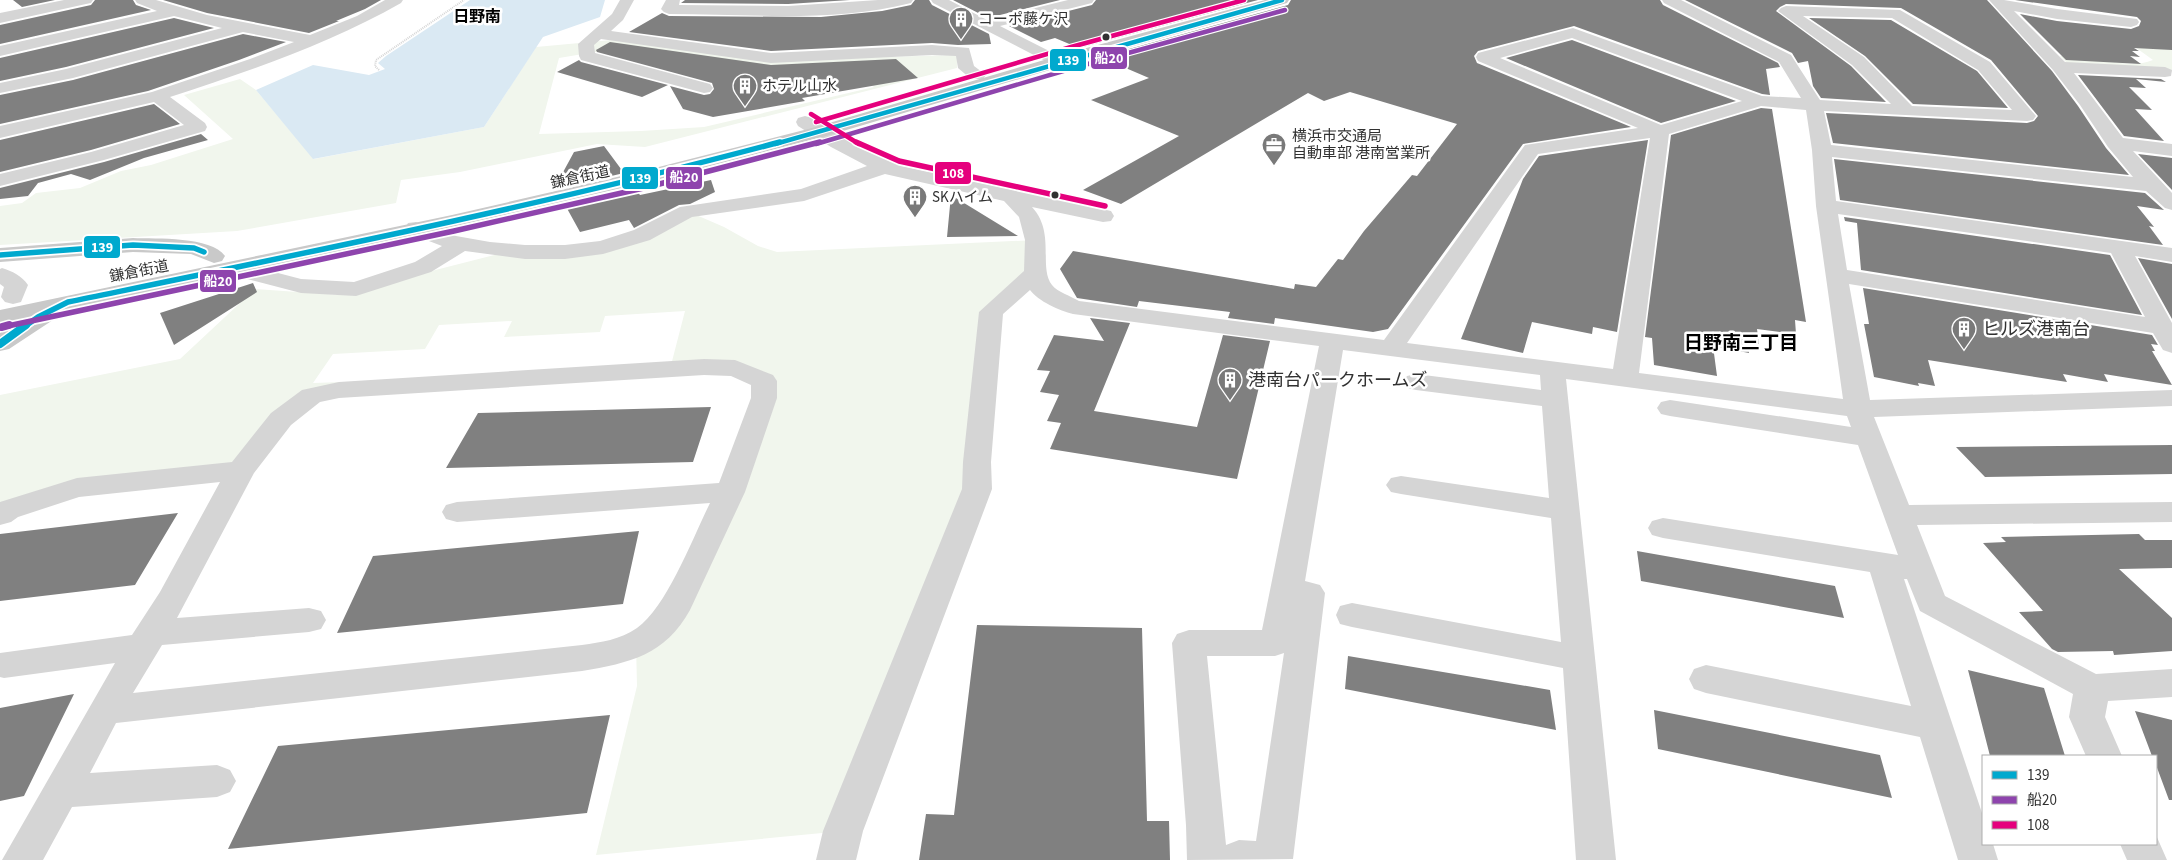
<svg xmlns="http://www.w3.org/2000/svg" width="2172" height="860" viewBox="0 0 2172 860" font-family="'Source Sans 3','Noto Sans JP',sans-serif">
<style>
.green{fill:#f1f6ed;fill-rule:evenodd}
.water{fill:#dae9f3}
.building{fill:#808080}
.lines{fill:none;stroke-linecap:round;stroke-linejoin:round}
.path{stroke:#d5d5d5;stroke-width:2;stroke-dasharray:1 1;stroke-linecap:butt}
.minor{fill:#d5d5d5;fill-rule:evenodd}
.major{fill:#c9c9c9;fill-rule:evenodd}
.bus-1-far2-casing{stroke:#fff;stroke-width:7}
.bus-1-far1-casing{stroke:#fff;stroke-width:9}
.bus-1-casing{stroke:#fff;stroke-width:11}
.bus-2-far2-casing{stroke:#fff;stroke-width:7}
.bus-2-far1-casing{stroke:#fff;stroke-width:9}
.bus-2-casing{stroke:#fff;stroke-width:11}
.bus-3-far1-casing{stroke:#fff;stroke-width:7}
.bus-3-casing{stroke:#fff;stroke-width:9}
.bus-1-far2{stroke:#00a9ce;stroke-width:4.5}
.bus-1-far1{stroke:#00a9ce;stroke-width:5.5}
.bus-1{stroke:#00a9ce;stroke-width:8}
.bus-2-far2{stroke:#8e44ad;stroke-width:4.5}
.bus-2-far1{stroke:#8e44ad;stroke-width:5.5}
.bus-2{stroke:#8e44ad;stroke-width:8}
.bus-3-far1{stroke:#e5007d;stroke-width:4.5}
.bus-3{stroke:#e5007d;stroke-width:5.5}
.bus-dot{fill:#313131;stroke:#fff;stroke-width:2}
.labels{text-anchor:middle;stroke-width:5;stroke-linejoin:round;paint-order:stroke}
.far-poi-label{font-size:15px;fill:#313131;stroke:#fff;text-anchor:start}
.far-street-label{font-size:15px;fill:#313131;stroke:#fff}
.far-quarter-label{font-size:16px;font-weight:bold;fill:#000;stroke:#fff}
.poi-label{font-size:18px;fill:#313131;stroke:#fff;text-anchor:start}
.neighbourhood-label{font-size:19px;font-weight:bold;fill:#000;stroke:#fff}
.line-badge{stroke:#fff;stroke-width:2}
.badge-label{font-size:14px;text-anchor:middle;font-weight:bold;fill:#fff}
</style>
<rect width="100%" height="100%" fill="#fff"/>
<path class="green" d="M612,40L761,60L957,55V68L645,147L597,144L460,172L401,180L396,203L237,231L0,245V206L22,203L36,193L80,188L121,171L151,165L233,139L184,95L240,79L256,90L314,159L484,127L536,47ZM619,48L730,67L860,62L863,78L874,87L704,127L641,131L539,134L559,58Z
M2172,44V72L2068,64L2060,56C2091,51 2123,72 2153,60L2135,47Z
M687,211L724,227L758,246L777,252L1036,240L1035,273L991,313L977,462L843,831L596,855L637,686L636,644L649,637L764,398L735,368L670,369L685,311L605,316L600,332L504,337L512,321L439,325L425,349L333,354L313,383L344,382L339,390L311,396L241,470L123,483L0,515V395L180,359L255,289L341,295L365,291L408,277L510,251L603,247Z"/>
<path class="water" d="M470,0H605L600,17L543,37L484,127L313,159L256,90L313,65L369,75L385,69L378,63L386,56Z"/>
<path class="building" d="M13,0H55L22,7Z
M95,0H133L136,5L151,10L0,44V25L91,5Z
M163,0H381L365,9L336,21H339L309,33L207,13Z
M685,0H850L788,4L681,3Z
M915,0H929L932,5L989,34L991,44L958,45L932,43L771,51L629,32L662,13L669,16L821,17L882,11L911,5Z
M953,0H1060L992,17L985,14L986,17Z
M1096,0H1258L1079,48L1055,38L1041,42L1009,26L1092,5Z
M1291,0H1660L1663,5L1778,63L1780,67L1766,69L1770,95L1762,94L1574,26L1478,51L1474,56L1477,63L1631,127L1523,144L1388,329L1373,332L1275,318L1274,324L1228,318L1230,312L1139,301L1137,307L1077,298L1060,269L1073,251L1294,289L1295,284L1316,287L1338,259L1343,260L1364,231L1412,175L1417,176L1457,124L1350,92L1324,101L1308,93L1121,204L1083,190L1179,136L1091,100L1149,78L1100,57L1288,5Z
M1685,0H1987L2052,71L2078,106L2106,148L2129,175L1833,143L1826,113L2027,123L2034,121L2038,116L1991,60L1901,8L1786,4L1780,7L1776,11L1851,66L1886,102L1821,98L1813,86L1808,61L1798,63L1792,53Z
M2015,0H2172V50L2134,48L2139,51H2132L2140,57L2130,56L2141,64L2066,60L2020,14L2057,21L2131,29L2139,26L2141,21L2137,17Z
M174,18L214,28L66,67L0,81V58Z
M1809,18L1891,20L1977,71L2008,108L1913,104L1865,56Z
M243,34L286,42L239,60L148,91L0,124V95L73,80Z
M1572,40L1736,101L1661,123L1506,58Z
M610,42L771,65L896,59L918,78L802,98L805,101L713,117L683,109L670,86L704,95L710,94L714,89L712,83L597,52L596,50Z
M579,60L581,62L668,85L642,97L557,72Z
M2078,75L2161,79L2166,82L2136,79L2146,88L2129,87L2152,110L2135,109L2164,141L2124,136Z
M154,104L180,124L91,150L0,172V140Z
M1761,108L1772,109L1806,322L1795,320L1796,334L1757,329L1759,344L1748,342L1749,353L1713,346L1717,376L1654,365L1652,338L1645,337L1671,135Z
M201,134L208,140L144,158L90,180L71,174L38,183L28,196L0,199V188L104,162Z
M1648,140L1617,332L1593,327L1592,334L1532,322L1523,353L1461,339L1523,179L1539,156Z
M604,146L624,173L556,189L555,187L574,152Z
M2138,154L2172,158V190Z
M1834,159L2145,193L2164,210L2137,206L2154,227L2149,226L2163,245L1840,200Z
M711,180L715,192L690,204L679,205L634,228L629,220L580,232L564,203L634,187L640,195Z
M951,195L1018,236L947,237Z
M1844,217L2110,255L2142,315L1861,270L1857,223L1845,221Z
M2138,258L2172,264V319Z
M253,283L257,292L174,345L160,313Z
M1863,288L2152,335L2158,345L2151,344L2155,351H2152L2172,385L2104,374L2108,382L2063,374L2067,382L1928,360L1935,386L1918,383L1919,386L1874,377L1864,324H1869Z
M1090,318L1130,323L1094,411L1197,427L1223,335L1270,341L1237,479L1050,449L1061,423L1047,421L1059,395L1040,392L1050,371L1037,370L1054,335L1104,341Z
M711,407L693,462L446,468L478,413Z
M2172,445V474L1985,477L1956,447Z
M178,513L135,585L0,601V534Z
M639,531L623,604L337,633L373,556Z
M2139,534L2145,540H2172V568L2119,569L2172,618V651L2114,655L2113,651L2058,652L2052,649L2019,612L2043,611L1983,543L2006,542L2001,537Z
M1637,551L1835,586L1844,618L1641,581Z
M977,625L1142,628L1147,821H1169L1170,860H919L926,814L954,815Z
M1348,656L1550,690L1556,730L1345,689Z
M1968,670L2044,688L2065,756H1990Z
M74,694L24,796L0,801V708Z
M1654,710L1880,755L1892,798L1658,749Z
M2135,711L2172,720V800H2169L2156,765V756H2152Z
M610,715L587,813L228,849L278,746Z"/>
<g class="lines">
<path class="path" d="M379,70L375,66L376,60L464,0"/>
<path class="minor" d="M64,0H93L91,3L86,4L0,23V13Z
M135,0H156L207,15L310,35L357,16L385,0H403L401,3C329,44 249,71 170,97L205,123L207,127L205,131L104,160L0,186V174L91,152L184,125L154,102L0,138V126L152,92L250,59L294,42L243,32L73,78L0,93V83L66,69L222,28L174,16L0,56V46L157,11L137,3Z
M620,0H634L623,20L611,31L771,53L932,45L969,48L974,66L986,75L983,79H971L958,68L956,56L932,55L771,63L601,39L594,45L595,53L710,84L713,88L710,92L704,93L581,60L579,56L578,44L612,14Z
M666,0H680L679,5L788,6L878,0H913L911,3C833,23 748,14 669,14L664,12L661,9Z
M931,0H949L987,20L1068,0H1094L1092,3L1000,26L1063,58L1065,62L1063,66L1057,67L933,3Z
M1662,0H1681L1791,55L1820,100L1891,104L1852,65L1778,11L1781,8L1786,6L1900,10L1990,62L2036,116L2033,120L2027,121L1824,111L1831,145L2133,177L2108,147L2080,105L2053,70L1989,0H2004L2057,9L2137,19L2139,22L2137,25L2131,27L2057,19L2014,11L2065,62L2165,67L2172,70L2171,76L2165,77L2074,73L2123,138L2172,144V156L2133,151L2172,193V210L2165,208L2146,191L1832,157L1836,201L2172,248V262L2135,256L2172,323V353L2163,350L2153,333L1849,284L1870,400L2172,390V406L1874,417L1909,505L2172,502V522L1917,525L1945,596L2096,674L2172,669V697L2108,701L2105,717L2122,756H2086L2069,717L2073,694L1920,611L1907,579H1904L1983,816V844H1993L1998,860H1958L1920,737L1706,693L1694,689L1689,679L1694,669L1706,665L1911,706L1870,572L1663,538L1652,535L1648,528L1652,521L1663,518L1898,555L1858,445L1670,416L1661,414L1657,408L1661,402L1670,400L1851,427L1847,416L1566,379L1616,860H1576L1563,668L1352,627L1340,624L1336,615L1340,606L1352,603L1561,642L1551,518L1401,494L1391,492L1386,485L1391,478L1401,476L1549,498L1542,406L1416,390L1407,388L1403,382L1407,376L1416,374L1541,390L1540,375L1343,350L1305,581L1320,585L1325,593L1293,859L1187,860L1186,825L1172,643L1177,634L1189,630H1262L1319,346L1073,314C1060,311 1038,301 1030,290L1003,314L991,462L992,489L863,831L856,860H816L823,831L962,489L963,462L979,312L1024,271L1025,240L1019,217L1004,201L885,174L804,201L692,217L650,240L603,254L565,259H525L465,251L431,272L356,296L301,293L243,278L240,273L243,268L251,266L301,279L354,282L415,262L442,246L408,233L405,228L408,223L416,222L456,236L490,242L525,245H565L600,241L634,230L680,207L801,189L867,166L831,147L798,126L796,122L798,118L805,116L812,118L855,145L902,166L1111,211L1114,216L1111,221L1103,222L1032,207C1056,233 1038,267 1052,285C1057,292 1071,296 1079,301L1384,340L1525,145L1638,128L1478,61L1476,57L1478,53L1573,28L1762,96L1801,98L1779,62L1664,3ZM1803,16L1892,18L1978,70L2012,110L1912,106L1864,57ZM1572,38L1742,101L1661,125L1500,58ZM1761,106L1806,110L1812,150L1816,206L1843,399L1639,373L1669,134ZM1650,138L1613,369L1407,343L1538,154ZM1838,214L2111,253L2145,317L1847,270ZM1284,653L1256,841L1239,840L1226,845L1207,656H1275Z
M2,268C12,271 22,276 28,285L21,302L13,304L5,302L1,297L4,287L0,284V269Z
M704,359L735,360L773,375L777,381V398L745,492L690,610C665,655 630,663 582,671L116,723L90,773L217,765L230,770L236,781L230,792L217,797L72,807L43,860H2L115,663L4,678L0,677V653L132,635L160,592L220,482L79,497L18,517L11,522L0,525V502L77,478L232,462L271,413L302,390L339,382ZM704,375L731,376L751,385V398L719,483L457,502L446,505L442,512L446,519L457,522L710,503C693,537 667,607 637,628C620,640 601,642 582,645L133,693L162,645L309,632L321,629L326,620L321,611L309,608L177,618L254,473L291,425L320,402L339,398Z
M2156,835L2167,860H2127L2120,844H2156Z"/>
<path class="major" d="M1265,0H1289L1287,3L1080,61L826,136L652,181L452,227L58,312L56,318L9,349L0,351V333L20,320L0,324V310L452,215L643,171L812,128L1068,53Z
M133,238C156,239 211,236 225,256L222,261L214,263L191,254L133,252L0,262V248Z"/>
<defs>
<path id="bus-1-far2" d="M775,144L1282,0"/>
<path id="bus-1-far1" d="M0,255L133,245L194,248L204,252
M24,327L38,317L68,302C306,253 545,205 780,142"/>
<path id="bus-1" d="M0,344L26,325"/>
<path id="bus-2-far2" d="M816,144L1077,67L1285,10"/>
<path id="bus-2-far1" d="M3,327L454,231L648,187L820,142"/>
<path id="bus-2" d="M2,327L9,325"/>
<path id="bus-3-far1" d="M811,114L859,144
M816,122L1071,47L1244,0"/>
<path id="bus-3" d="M856,142L899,161L1105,206"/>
</defs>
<use href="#bus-1-far2" class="bus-1-far2-casing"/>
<use href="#bus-1-far1" class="bus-1-far1-casing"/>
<use href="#bus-1" class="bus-1-casing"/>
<use href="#bus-2-far2" class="bus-2-far2-casing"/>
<use href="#bus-2-far1" class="bus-2-far1-casing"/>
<use href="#bus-2" class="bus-2-casing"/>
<use href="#bus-3-far1" class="bus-3-far1-casing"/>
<use href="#bus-3" class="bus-3-casing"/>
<use href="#bus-1-far2" class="bus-1-far2"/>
<use href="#bus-1-far1" class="bus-1-far1"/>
<use href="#bus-1" class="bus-1"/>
<use href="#bus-2-far2" class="bus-2-far2"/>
<use href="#bus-2-far1" class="bus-2-far1"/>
<use href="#bus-2" class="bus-2"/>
<use href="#bus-3-far1" class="bus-3-far1"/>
<use href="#bus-3" class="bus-3"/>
</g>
<defs>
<symbol id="building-pin" viewBox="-11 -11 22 30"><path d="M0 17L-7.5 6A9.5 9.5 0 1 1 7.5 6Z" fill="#797979" stroke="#fff"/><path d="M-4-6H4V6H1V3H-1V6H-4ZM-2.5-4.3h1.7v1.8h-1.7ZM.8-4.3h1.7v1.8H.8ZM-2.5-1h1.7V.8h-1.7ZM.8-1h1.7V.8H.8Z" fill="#fff"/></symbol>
<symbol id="office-pin" viewBox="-11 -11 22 30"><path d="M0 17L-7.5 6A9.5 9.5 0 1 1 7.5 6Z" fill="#797979" stroke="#fff"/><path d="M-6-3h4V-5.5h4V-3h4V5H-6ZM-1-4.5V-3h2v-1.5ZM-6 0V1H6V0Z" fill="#fff"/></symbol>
</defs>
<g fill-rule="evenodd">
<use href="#building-pin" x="947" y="5" width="28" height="38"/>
<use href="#building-pin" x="731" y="72" width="28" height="38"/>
<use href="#office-pin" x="1260" y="131" width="28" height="38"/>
<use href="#building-pin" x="901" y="183" width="28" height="38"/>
<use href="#building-pin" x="1950" y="315" width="28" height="38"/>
<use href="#building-pin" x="1216" y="366" width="28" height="38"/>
</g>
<g class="bus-dot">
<circle cx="1106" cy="37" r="4.5"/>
<circle cx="1055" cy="195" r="4.5"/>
</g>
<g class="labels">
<g class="far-poi-label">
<text x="978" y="24">コーポ藤ケ沢</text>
<text x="762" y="91">ホテル山水</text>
<text x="1292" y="141">横浜市交通局<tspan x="1292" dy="17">自動車部 港南営業所</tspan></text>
<text x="932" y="202">SKハイム</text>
</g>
<g class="far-street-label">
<text transform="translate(580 177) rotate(-12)" y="5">鎌倉街道</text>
<text transform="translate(139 271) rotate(-11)" y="5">鎌倉街道</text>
</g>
<g class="far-quarter-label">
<text x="477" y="22">日野南</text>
</g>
<g class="poi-label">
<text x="1982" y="335">ヒルズ港南台</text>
<text x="1248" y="386">港南台パークホームズ</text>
</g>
<g class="neighbourhood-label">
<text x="1741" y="349">日野南三丁目</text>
</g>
</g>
<g class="line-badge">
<rect x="1090" y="46" width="38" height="24" rx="5" fill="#8e44ad"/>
<rect x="1049" y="48" width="38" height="24" rx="5" fill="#00a9ce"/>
<rect x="934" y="161" width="38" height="24" rx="5" fill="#e5007d"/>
<rect x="665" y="166" width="38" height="24" rx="5" fill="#8e44ad"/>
<rect x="621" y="166" width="38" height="24" rx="5" fill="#00a9ce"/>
<rect x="83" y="235" width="38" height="24" rx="5" fill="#00a9ce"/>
<rect x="199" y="269" width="38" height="24" rx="5" fill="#8e44ad"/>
</g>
<g class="badge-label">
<text x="1109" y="63">船20</text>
<text x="1068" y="65">139</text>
<text x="953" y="178">108</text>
<text x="684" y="182">船20</text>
<text x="640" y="183">139</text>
<text x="102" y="252">139</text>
<text x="218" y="286">船20</text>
</g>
<rect x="1982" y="755" width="175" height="90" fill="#ffffff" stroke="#adadad"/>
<rect x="1992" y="771" width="25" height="8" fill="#00a9ce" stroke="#adadad"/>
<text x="2027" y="780" font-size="15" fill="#313131">139</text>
<rect x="1992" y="796" width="25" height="8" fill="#8e44ad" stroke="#adadad"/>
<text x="2027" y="805" font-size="15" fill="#313131">船20</text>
<rect x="1992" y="821" width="25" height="8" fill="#e5007d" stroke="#adadad"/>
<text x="2027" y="830" font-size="15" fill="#313131">108</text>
</svg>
